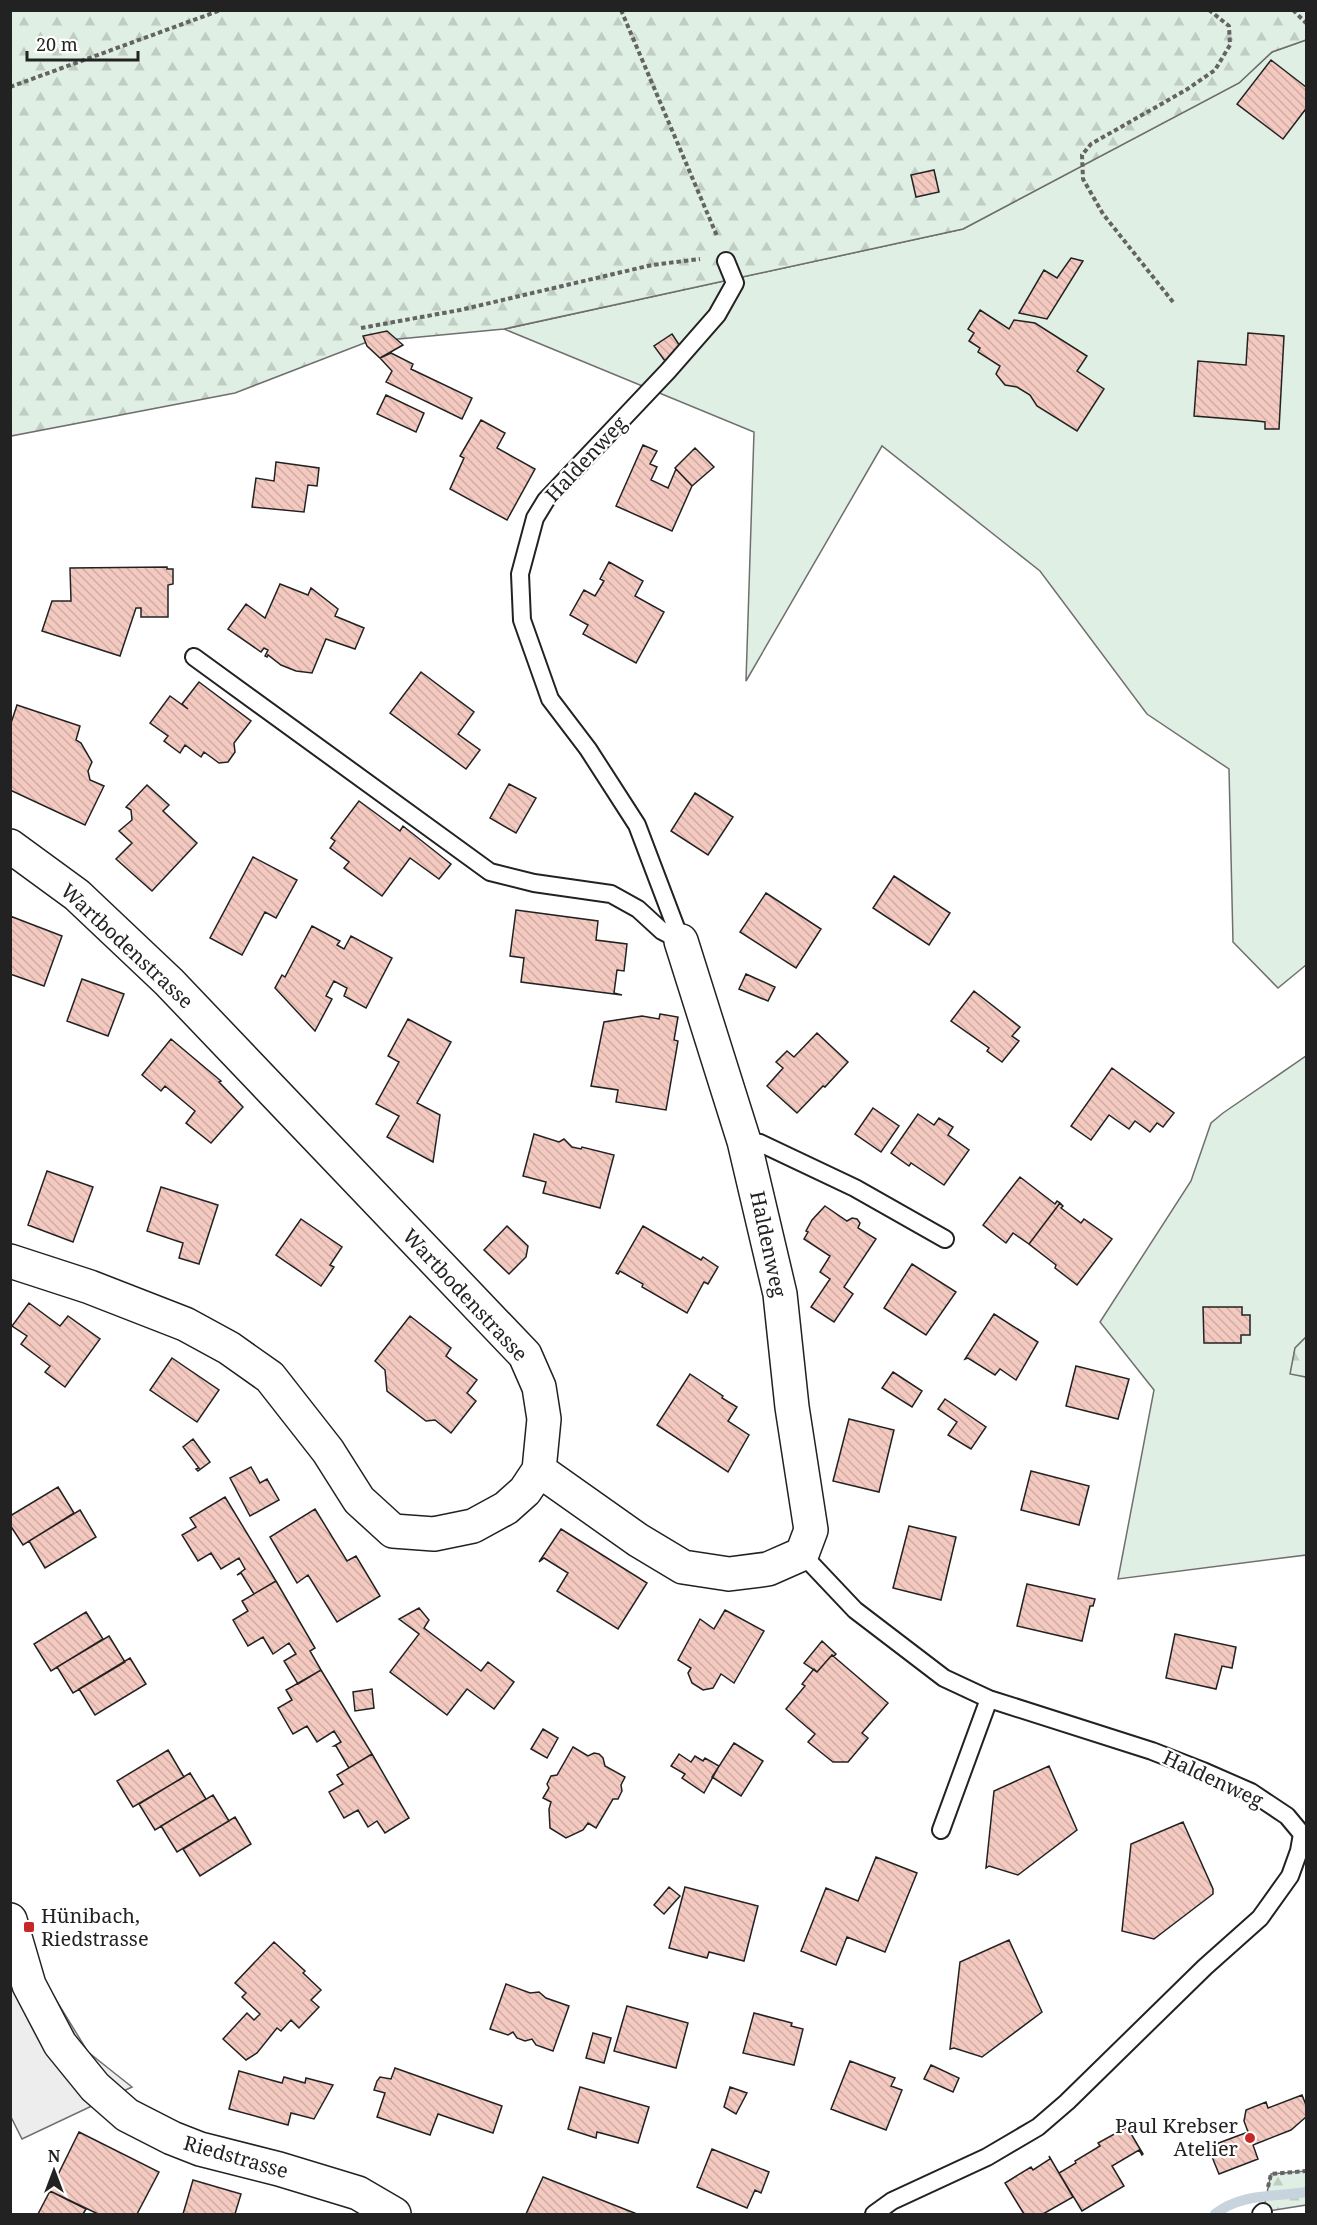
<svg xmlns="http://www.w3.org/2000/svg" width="1317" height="2225" viewBox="0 0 1317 2225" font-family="'Noto Serif',serif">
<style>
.grass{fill:#e0efe3;stroke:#6f6f6f;stroke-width:1.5}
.forest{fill:url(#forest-firs);stroke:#6f6f6f;stroke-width:1.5}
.parking{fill:#ededed;stroke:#6f6f6f;stroke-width:1.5}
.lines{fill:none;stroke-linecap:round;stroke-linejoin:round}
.stream{stroke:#c7d3dd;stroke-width:10}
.building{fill:url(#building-back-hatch);stroke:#222;stroke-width:1.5}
.lane-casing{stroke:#222;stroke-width:20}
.street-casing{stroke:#222;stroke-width:36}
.path{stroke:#646464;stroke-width:4;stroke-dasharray:4.5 3;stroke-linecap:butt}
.lane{stroke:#fff;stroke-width:16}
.street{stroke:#fff;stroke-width:33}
.poi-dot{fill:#c62828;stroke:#fff;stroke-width:2}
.labels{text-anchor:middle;stroke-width:4.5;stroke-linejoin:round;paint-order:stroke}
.street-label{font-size:20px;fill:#222;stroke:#fff}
.poi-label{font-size:20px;fill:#222;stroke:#fff;text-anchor:start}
</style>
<defs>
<pattern id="forest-firs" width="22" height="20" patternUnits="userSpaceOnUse" patternTransform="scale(1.5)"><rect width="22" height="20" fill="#e0efe3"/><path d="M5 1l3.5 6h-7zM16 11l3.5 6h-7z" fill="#c0cdc2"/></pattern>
<pattern id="building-back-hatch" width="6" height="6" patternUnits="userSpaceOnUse" patternTransform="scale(1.5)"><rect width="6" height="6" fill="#f3c9c0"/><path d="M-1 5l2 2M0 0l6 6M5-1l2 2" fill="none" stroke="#d0aca5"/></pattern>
</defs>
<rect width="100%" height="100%" fill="#fff"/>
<path class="grass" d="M1306,40V965L1278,988L1233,942L1229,769L1147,714L1040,571L882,446L746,681L754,432L504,329L963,229L1239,83L1272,52Z
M1306,1056V1337L1295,1348L1291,1373L1306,1377V1555L1118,1579L1154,1390L1100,1322L1191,1181L1211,1123L1223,1113Z"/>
<path class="forest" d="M11,11H1306V40L1272,52L1239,83L963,229L504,329L367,342L235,393L11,436Z
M1306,1337V1377L1290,1374L1295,1348Z
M1306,2171V2205L1263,2212L1271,2174Z"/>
<path class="parking" d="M45,1982L88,2052L132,2087L22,2139L11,2117L10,1986Z"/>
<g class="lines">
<path class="stream" d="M1215,2214C1241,2193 1275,2197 1306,2192"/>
</g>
<path class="building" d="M1271,60L1306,87V112L1305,110L1283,139L1237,104Z
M934,170L939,192L916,197L911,175Z
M1071,258L1083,261L1047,319L1019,313L1044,270L1057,278Z
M980,310L1009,329L1014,320L1035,323L1087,356L1077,371L1104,389L1077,431L1037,406L1030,395L1017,387L1005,385L996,374L1000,366L978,352L980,348L969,341L974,333L968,329Z
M387,331L403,345L380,358L367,346L363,336Z
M1248,333L1284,336L1279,429H1265V422L1257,421L1194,416L1198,361L1246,365Z
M672,334L682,349L665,361L654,346Z
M391,353L413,364L411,369L472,398L462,419L386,382L392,371L380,358Z
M386,395L424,413L416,432L377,414Z
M481,420L505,433L497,448L535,469L507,520L450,489L464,458L460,456Z
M643,445L657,451L650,464L657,467L651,480L668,488L676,469L692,486L672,531L616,506Z
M695,448L714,467L692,486L675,468Z
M276,462L319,468L317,486L308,485L304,512L252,507L256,478L274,481Z
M609,562L643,581L635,596L664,612L636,663L583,634L588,625L570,615L584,590L595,596L604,581L600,579Z
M167,567V569H173V584L168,585V617H141V608H136L120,656L42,631L52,601H71L70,568Z
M280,584L308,595L311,588L338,609L335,616L364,628L355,649L326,639L312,673L296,671L281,665L268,655L267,657L265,656L268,650L264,648L261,652L228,629L246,604L265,618Z
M421,672L474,712L458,734L480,750L466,769L390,713Z
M199,682L251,721L234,743L235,752L228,762L219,763L204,752L201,757L185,745L180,753L164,741L168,736L150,723L170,696L188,709L182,704Z
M17,705L80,726L76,740L81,743L92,762L88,771L90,780L104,786L85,825L10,790V726Z
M509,784L536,798L516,833L490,818Z
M147,785L169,805L163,811L197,843L152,891L116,859L132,843L119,831L132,820L131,810L126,807Z
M695,793L733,817L708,855L671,831Z
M359,801L400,831L403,826L451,864L439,879L410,858L382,896L344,868L349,862L330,848L335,841L331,838Z
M253,857L297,880L276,918L265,912L242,955L210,938Z
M894,876L950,913L929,945L873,908Z
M766,893L821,929L796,968L740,932Z
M516,910L598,921L596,940L627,944L624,971L617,970L614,993L622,995L521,982L524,958L510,956Z
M10,916L62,936L44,986L10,974Z
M312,926L340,941L337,945L344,949L351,936L392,958L366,1008L344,996L347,988L334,981L326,996L332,999L315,1031L275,988L282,975L285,977Z
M746,974L775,987L768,1001L739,989Z
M82,979L124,994L108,1036L67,1021Z
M974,991L1020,1027L1012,1036L1019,1041L1002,1062L987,1051L989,1048L951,1021Z
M660,1014L678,1017L674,1040L678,1041L666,1110L616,1102L618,1090L591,1086L604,1022L642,1016L659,1019Z
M408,1019L451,1042L417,1103L440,1115L433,1162L387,1137L399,1116L376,1104L399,1062L388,1056Z
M817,1033L848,1062L825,1087L823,1086L797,1113L767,1086L783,1068L776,1062L787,1051L794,1057Z
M171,1039L221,1081L219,1082L243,1107L211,1143L186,1123L195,1111L165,1086L161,1091L142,1075Z
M1112,1068L1174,1113L1163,1127L1157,1123L1150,1132L1135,1121L1129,1129L1109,1115L1091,1140L1071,1126Z
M873,1108L899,1126L881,1152L855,1134Z
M918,1114L934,1125L939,1118L953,1127L948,1135L969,1150L944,1185L911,1163L909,1166L891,1153Z
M534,1134L559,1142L564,1139L572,1147L581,1149L582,1147L614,1155L600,1208L543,1193L546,1182L523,1176Z
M47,1171L93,1187L73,1242L28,1225Z
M1020,1177L1055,1204L1057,1201L1060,1203L1029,1244L1013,1233L1006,1243L983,1225Z
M161,1187L218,1205L199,1264L179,1258L183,1243L147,1231Z
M1060,1203L1063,1206L1061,1208L1081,1223L1084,1219L1112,1239L1077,1285L1055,1268L1056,1265L1029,1244Z
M825,1206L847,1221L852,1218L857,1219L860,1223L858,1228L876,1239L844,1287L853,1294L834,1322L811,1307L830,1279L820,1272L830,1256L804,1239L808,1232L806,1231L812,1220Z
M301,1219L342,1247L330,1265L334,1267L321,1286L276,1255Z
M507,1226L528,1246L526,1257L509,1274L484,1250Z
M643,1226L701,1260L703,1257L718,1267L708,1284L704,1282L687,1313L642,1287L643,1284L620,1271L618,1274L616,1273Z
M912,1264L956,1292L926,1335L884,1308Z
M29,1303L60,1326L68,1316L100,1339L65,1387L45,1372L50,1366L21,1344L27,1336L12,1326Z
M1203,1307H1242V1315H1250V1335H1241V1343H1204Z
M994,1314L1038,1342L1016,1380L1000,1369L995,1375L968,1358L965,1359Z
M410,1316L451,1348L446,1356L477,1380L467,1393L476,1401L451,1433L435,1420L426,1421L387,1391L385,1370L375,1361Z
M172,1358L219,1390L197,1422L150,1390Z
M1076,1366L1129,1379L1118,1419L1066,1406Z
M893,1372L922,1391L912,1407L882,1388Z
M690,1374L723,1396L722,1398L737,1407L728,1421L749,1435L728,1472L657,1425Z
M945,1399L986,1427L971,1449L948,1435L957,1422L938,1409Z
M849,1419L894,1430L879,1492L833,1481Z
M193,1439L210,1462L198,1471L196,1469L199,1468L183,1447Z
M251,1467L260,1483L267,1479L279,1500L250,1516L230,1478Z
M1031,1471L1089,1486L1079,1525L1021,1510Z
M58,1487L74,1513L23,1545L10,1525V1516Z
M225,1497L276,1581L254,1594L241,1573L237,1575L245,1569L239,1558L221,1569L211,1553L198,1561L182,1535L196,1527L190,1518Z
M315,1509L347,1561L356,1556L380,1596L337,1622L308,1575L297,1583L270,1537Z
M80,1510L96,1537L45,1568L29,1541Z
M909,1526L956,1537L941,1600L893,1588Z
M561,1529L647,1583L618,1629L557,1591L568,1573L544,1558L539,1562Z
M276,1581L315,1648L310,1651L321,1670L298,1684L284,1661L296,1654L289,1643L273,1654L263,1637L248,1646L233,1620L248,1611L242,1601Z
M1027,1584L1095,1599L1093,1606H1090L1082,1641L1017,1626Z
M419,1608L429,1620L424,1628L481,1671L488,1662L514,1682L494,1709L467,1689L447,1715L390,1672L419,1634L399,1619Z
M725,1610L764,1631L734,1683L721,1674L713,1688L703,1690L692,1683L688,1673L691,1668L678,1660L700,1619L714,1629Z
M86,1612L103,1639L51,1671L34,1644Z
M1175,1634L1236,1647L1232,1668L1222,1666L1216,1689L1166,1678Z
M109,1636L125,1662L73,1693L57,1667Z
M822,1641L836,1654L834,1656L832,1655L817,1672L804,1663Z
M832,1655L888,1703L862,1733L868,1738L848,1762H833L808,1742L815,1734L786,1709L805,1686L802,1684L813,1670L814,1669L817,1672Z
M130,1658L146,1684L95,1715L79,1689Z
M321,1670L372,1754L349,1768L336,1746H334L341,1742L334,1731L317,1742L307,1726L293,1734L278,1708L292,1700L286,1690Z
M372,1689L374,1708L355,1711L353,1692Z
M543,1729L558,1738L547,1758L531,1749Z
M734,1743L763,1761L741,1796L712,1777Z
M573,1747L588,1756L594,1753L599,1754L603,1758L605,1766L625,1777L621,1785L622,1791L618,1799H613L596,1828L588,1823L583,1830L566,1838L550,1828L549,1809L551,1802L543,1798L549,1788L547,1784L551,1776L557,1775Z
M168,1750L184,1777L133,1807L117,1781Z
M372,1754L409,1818L385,1833L377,1821L368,1827L358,1810L344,1818L329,1792L343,1784L337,1775Z
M679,1754L691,1762L695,1756L703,1761L705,1758L719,1766L704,1793L682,1778L685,1774L671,1766Z
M1049,1766L1077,1830L1018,1875L989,1866L986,1868L994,1791Z
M190,1773L206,1799L155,1830L139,1804Z
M213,1795L229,1821L177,1852L161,1826Z
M235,1817L251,1844L200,1876L183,1849Z
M1183,1822L1213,1889V1894L1154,1939L1122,1931L1131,1844Z
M876,1857L917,1873L885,1952L847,1937L836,1965L801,1951L826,1888L858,1901Z
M669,1887L680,1896L664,1914L654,1905Z
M685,1887L758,1906L744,1961L709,1952L707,1958L669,1948Z
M1009,1940L1042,2012L982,2057L954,2048L950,2049L960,1962Z
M274,1942L305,1971L303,1973L321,1990L311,2000L319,2007L299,2028L291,2020L281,2031L277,2028L257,2053L246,2060L223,2039L247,2013L254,2020L260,2014L242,1997L246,1993L235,1983Z
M506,1984L530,1993L539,1992L546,1998L569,2006L553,2051L536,2045L532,2039L525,2041L517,2038L513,2032L508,2035L490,2029Z
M627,2006L688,2023L676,2068L614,2051Z
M754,2013L792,2023L791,2026L803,2029L794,2065L743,2053Z
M593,2033L611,2038L604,2063L586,2058Z
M850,2061L895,2078L891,2086L902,2090L886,2130L831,2109Z
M931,2065L959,2078L953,2092L924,2079Z
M395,2068L502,2106L493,2133L438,2114L430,2135L377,2117L385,2093L374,2090L377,2081L380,2077L391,2079Z
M239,2071L282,2083L284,2077L305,2083L306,2078L333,2085L314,2119L291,2113L288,2125L229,2109Z
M580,2087L649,2107L638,2143L597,2132L596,2138L568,2129Z
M730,2087L747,2093L736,2114L724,2107Z
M1302,2095L1306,2105V2117L1291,2130L1253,2145L1258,2159L1219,2174L1208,2147L1248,2132L1244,2121L1246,2110L1266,2102L1268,2108Z
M1127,2127L1143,2154L1142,2155L1139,2150L1112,2166L1124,2186L1082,2211L1059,2173L1076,2163L1075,2161L1100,2146L1098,2143Z
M79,2132L159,2172L137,2214H98L50,2191Z
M712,2149L769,2172L761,2193L755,2190L747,2208L697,2187Z
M1049,2156L1073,2197L1043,2214H1024L1005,2183L1031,2167L1033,2170L1050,2159Z
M543,2177L637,2214H526Z
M193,2180L241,2194L235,2214H183Z
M50,2191L86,2209L83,2214H38Z"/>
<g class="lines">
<defs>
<path id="lane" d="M194,657L490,872L534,883L611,894L638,909L662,931L681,941
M681,941L637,825L588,749L550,699L522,620L520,574L535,518L546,500L668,371L717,315L735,283L726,261
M744,1141L760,1143L855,1188L945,1239
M802,1554L855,1610L944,1678L989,1699L1152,1751L1203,1771L1251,1792L1287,1816L1302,1834L1299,1851L1290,1876L1260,1918L1205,1967L1067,2102L1038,2127L987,2157L892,2201L874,2214
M941,1830L989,1699
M1261,2214L1263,2212"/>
<path id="street" d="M10,846L77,895L169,982L525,1355L539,1387L544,1419L539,1470L525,1491L506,1508L473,1526L434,1534L393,1531L359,1500L328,1451L270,1377L229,1348L185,1324L90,1287L10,1261
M539,1470L638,1540L683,1567L729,1574L768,1569L802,1554L811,1530L792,1407L780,1294L744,1141L681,941
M10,1920L29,1985L60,2044L95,2087L127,2115L172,2138L200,2149L279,2169L358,2193L394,2214"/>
</defs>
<use href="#lane" class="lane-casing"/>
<use href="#street" class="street-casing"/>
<path class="path" d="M621,10L717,236
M1293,10L1306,23
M10,87L221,10
M1173,302L1103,214L1083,179L1082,155L1091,144L1186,90L1215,70L1230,45L1229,26L1209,10
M361,328L460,310L652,265L700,259
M1268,2187L1271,2174L1306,2171"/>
<use href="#lane" class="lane"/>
<use href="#street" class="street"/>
</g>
<g class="poi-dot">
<rect x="23" y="1921" width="12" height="12" rx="3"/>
<circle cx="1250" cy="2138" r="6"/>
</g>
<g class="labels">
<g class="street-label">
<text transform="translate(586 459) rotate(-47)" y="7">Haldenweg</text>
<text transform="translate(127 946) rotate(43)" y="7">Wartbodenstrasse</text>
<text transform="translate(768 1244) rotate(78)" y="7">Haldenweg</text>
<text transform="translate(465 1295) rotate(47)" y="7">Wartbodenstrasse</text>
<text transform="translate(1213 1779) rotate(25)" y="7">Haldenweg</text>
<text transform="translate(236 2157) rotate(16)" y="7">Riedstrasse</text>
</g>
<g class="poi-label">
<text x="41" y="1923">Hünibach,<tspan x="41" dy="23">Riedstrasse</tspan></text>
<text x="1238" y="2133" text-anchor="end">Paul Krebser<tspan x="1238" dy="23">Atelier</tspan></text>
</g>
</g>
<rect width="1317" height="2225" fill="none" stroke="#222222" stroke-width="24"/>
<g transform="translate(54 2171)" stroke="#ffffff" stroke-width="4.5" paint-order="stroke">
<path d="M0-4.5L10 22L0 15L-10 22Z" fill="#222222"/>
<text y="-9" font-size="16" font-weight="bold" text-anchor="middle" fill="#222222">N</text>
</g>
<path d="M27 51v9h111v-9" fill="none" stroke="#222222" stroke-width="3"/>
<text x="36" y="51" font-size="18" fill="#222222" stroke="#ffffff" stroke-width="4.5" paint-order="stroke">20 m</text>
</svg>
